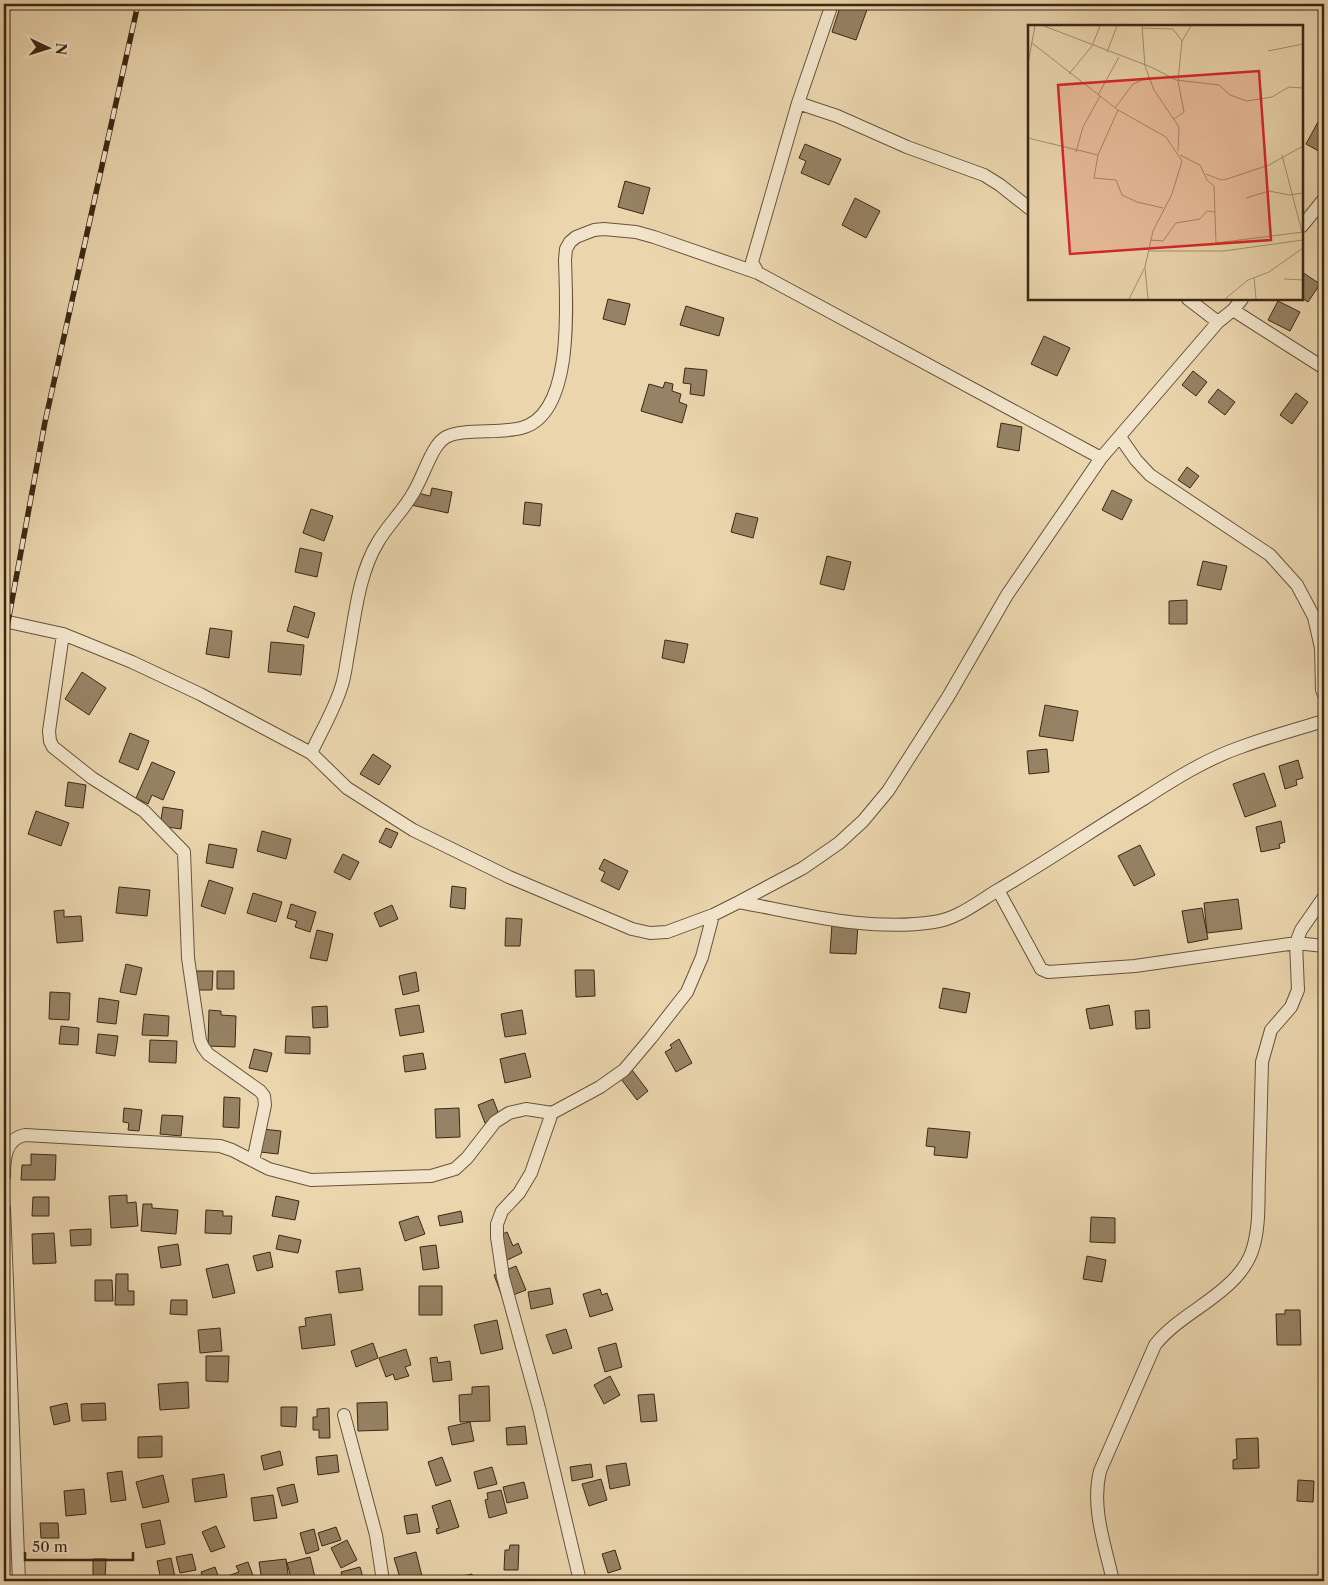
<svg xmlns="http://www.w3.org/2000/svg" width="1328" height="1585" viewBox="0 0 1328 1585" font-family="'Libre Caslon Text',serif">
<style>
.building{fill:#968264;stroke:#3b2815}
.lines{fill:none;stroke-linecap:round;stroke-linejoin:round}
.street-casing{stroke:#67533b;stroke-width:14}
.street{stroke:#f1e4ca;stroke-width:12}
.rail-casing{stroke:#3b2815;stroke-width:5.5}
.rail{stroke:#f1e4ca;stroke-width:4;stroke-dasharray:11;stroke-linecap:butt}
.inset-road{fill:none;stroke:#a49070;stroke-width:1}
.view{fill:#d62828;fill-opacity:0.15;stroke:#d62828;stroke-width:2.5}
.inset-edge{fill:none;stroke:#3b2815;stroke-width:2.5}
</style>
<rect width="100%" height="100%" fill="#ead5ad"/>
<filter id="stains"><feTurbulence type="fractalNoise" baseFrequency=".004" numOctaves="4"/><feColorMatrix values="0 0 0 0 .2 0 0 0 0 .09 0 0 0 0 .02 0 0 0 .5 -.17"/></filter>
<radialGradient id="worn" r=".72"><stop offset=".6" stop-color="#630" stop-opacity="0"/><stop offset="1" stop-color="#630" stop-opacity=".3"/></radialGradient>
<path class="building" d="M841,4H869L856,40L832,32Z
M1318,122L1324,125V154L1306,144Z
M805,144L841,159L829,185L801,173L806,161L799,158Z
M625,181L650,188L643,214L618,207Z
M855,198L880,211L866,238L842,225Z
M1302,272L1320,284L1308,302L1302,298Z
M608,299L630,304L625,325L603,319Z
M1278,301L1300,312L1290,331L1268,320Z
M686,306L724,318L719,336L680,325Z
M1044,336L1070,348L1057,376L1031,364Z
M685,368L707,370L704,396L690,394L691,384L683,383Z
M1193,371L1207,382L1196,396L1182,385Z
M665,382L673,384L672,391L681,394L679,402L687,405L682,423L641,411L649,384L663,388Z
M1218,389L1235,402L1225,415L1208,402Z
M1296,393L1308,402L1292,424L1280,415Z
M1001,423L1022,427L1019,451L997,447Z
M1187,467L1199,476L1190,488L1178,480Z
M432,488L452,492L448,513L411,505L414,492L430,496Z
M1112,490L1132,500L1122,520L1102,510Z
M525,502L542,504L540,526L523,524Z
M311,509L333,516L324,541L303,533Z
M736,513L758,518L753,538L731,532Z
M300,548L322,553L317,577L295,572Z
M827,556L851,562L844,590L820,584Z
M1203,561L1227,566L1221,590L1197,585Z
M1187,600V624H1169V601Z
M294,606L315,613L308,638L287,631Z
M210,628L232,631L229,658L206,654Z
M665,640L688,644L684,663L662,658Z
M271,642L304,645L301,675L268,672Z
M82,672L106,688L89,715L65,699Z
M1045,705L1078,711L1073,741L1039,736Z
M130,733L149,741L138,770L119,762Z
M1047,749L1049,772L1029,774L1027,751Z
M373,754L391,766L379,785L360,774Z
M1298,760L1303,778L1296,780L1297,785L1285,789L1279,766Z
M152,762L175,772L163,800L152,795L148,804L136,798Z
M1264,773L1276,806L1245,817L1233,784Z
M68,782L86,785L83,808L65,806Z
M163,807L183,810L181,829L160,826Z
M36,811L69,823L61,846L28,834Z
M1281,821L1285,842L1279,844L1280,848L1261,852L1256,827Z
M386,828L398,833L391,848L379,842Z
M262,831L291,839L286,859L257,851Z
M209,844L237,849L233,868L206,863Z
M1140,845L1155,875L1134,886L1118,856Z
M343,854L359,862L350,880L334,872Z
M604,859L628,871L619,890L601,881L605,872L599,869Z
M209,880L233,888L225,914L201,906Z
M452,886L466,888L465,909L450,907Z
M119,887L150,890L147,916L116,913Z
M253,893L282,902L276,922L247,913Z
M1238,899L1242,929L1207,933L1204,903Z
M291,904L316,912L310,932L295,927L297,921L287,918Z
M392,905L398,919L380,927L374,913Z
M1202,908L1208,939L1188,943L1182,911Z
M64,910V917L81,916L83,941L57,943L54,911Z
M506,918L522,919L520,946H505Z
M832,924L858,925L856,954L830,953Z
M317,930L333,934L327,961L310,958Z
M126,964L142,968L136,995L120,992Z
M575,970H594L595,996L576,997Z
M196,971H213L212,990H195Z
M217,971H234V989H217Z
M416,972L419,991L403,995L399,976Z
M943,988L970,993L966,1013L939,1008Z
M50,992L70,993L69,1020L49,1019Z
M99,998L119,1001L116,1024L97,1022Z
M419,1005L424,1032L400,1036L395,1009Z
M1109,1005L1113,1025L1090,1029L1086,1009Z
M327,1006L328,1027L313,1028L312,1007Z
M209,1010L221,1011V1015L236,1016L235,1047L208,1046Z
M522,1010L526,1034L505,1037L501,1014Z
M1149,1010L1150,1028L1136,1029L1135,1011Z
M144,1014L169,1016L168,1036L142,1035Z
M61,1026L79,1028L78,1045L59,1044Z
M98,1034L118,1036L115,1056L96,1053Z
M286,1036L310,1037V1054L285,1053Z
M679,1039L692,1063L676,1072L665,1052L672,1048L670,1045Z
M150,1040L177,1041L176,1063L149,1062Z
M254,1049L272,1053L267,1072L249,1068Z
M423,1053L426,1069L405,1072L403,1056Z
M525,1053L531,1077L505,1083L500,1059Z
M632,1070L648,1091L637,1100L621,1079Z
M224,1097L240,1098L239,1128L223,1127Z
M493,1099L500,1117L485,1123L478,1105Z
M124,1108L142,1110L139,1131L128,1130L129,1123L123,1122Z
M459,1108L460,1137L436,1138L435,1109Z
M162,1115L183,1116L181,1136L160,1134Z
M928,1128L970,1132L967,1158L934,1155L935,1147L926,1146Z
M262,1129L281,1131L278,1154L260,1152Z
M31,1154L56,1155L55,1180H21L22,1165H31Z
M127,1195V1203L136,1202L138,1226L111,1228L109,1196Z
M276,1196L299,1201L295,1220L272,1216Z
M33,1197H49V1216H32Z
M143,1204H152V1208L178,1210L176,1234L141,1231Z
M206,1210L223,1211V1216H232L231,1234L205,1233Z
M461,1211L463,1222L440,1226L438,1216Z
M418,1216L425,1234L405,1241L399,1222Z
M1091,1217L1115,1218V1243L1090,1242Z
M91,1229V1245L71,1246L70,1230Z
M507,1232L513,1246L518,1243L522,1253L503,1262L492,1239Z
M54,1233L56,1263L33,1264L32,1234Z
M279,1235L301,1240L298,1253L276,1249Z
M178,1244L181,1265L161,1268L158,1247Z
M436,1245L439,1268L423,1270L420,1247Z
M270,1252L273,1267L257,1271L253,1256Z
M1087,1256L1106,1260L1102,1282L1083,1279Z
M228,1264L235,1293L213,1298L206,1269Z
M516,1266L526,1290L503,1299L494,1275Z
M360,1268L363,1290L339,1293L336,1271Z
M116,1274H128V1291H134V1305H115Z
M95,1280H112L113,1301H95Z
M419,1286H442V1315H419Z
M550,1288L553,1304L531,1309L528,1292Z
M600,1289L602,1295L607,1293L613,1310L590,1317L583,1294Z
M171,1300H187V1315L170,1314Z
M1285,1310H1300L1301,1345H1277L1276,1314H1285Z
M331,1314L335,1345L302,1349L299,1327L306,1326L305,1318Z
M497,1320L503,1349L481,1354L474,1325Z
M220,1328L222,1351L200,1353L198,1330Z
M566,1329L572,1348L553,1354L546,1335Z
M373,1343L378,1358L356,1367L351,1351Z
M616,1343L622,1367L605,1372L598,1348Z
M406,1349L411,1365L405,1367L409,1376L395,1380L393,1374L386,1377L379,1358Z
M206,1356H229L228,1382L206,1381Z
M437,1357L438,1363L450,1361L452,1380L433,1382L430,1358Z
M610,1376L620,1395L604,1404L594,1385Z
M188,1382L189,1408L160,1410L158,1384Z
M489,1386L490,1421L460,1422L459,1395L472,1394V1387Z
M654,1394L657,1421L641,1422L638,1395Z
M387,1402L388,1430L358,1431L357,1403Z
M67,1403L70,1421L54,1425L50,1407Z
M105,1403L106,1420L82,1421L81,1404Z
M281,1407H297L296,1427L281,1426Z
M329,1408L330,1438H319V1430H313V1417H317V1409Z
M470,1422L474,1441L452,1445L448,1427Z
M525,1426L527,1444L507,1445L506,1428Z
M162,1436V1457L138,1458V1437Z
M1258,1438L1259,1468L1233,1469V1460L1237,1459L1236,1439Z
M280,1451L283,1465L264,1470L261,1456Z
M337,1455L339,1472L318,1475L316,1457Z
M442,1457L451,1481L436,1486L428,1462Z
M626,1463L630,1485L610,1489L606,1466Z
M591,1464L593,1477L572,1481L570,1467Z
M492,1467L497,1484L478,1489L474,1472Z
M122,1471L126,1500L111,1502L107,1473Z
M224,1474L227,1497L195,1502L192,1479Z
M163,1475L169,1502L143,1508L136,1482Z
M601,1479L607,1500L589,1506L582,1484Z
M1298,1480L1314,1481L1313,1502L1297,1501Z
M524,1482L528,1498L507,1503L503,1487Z
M294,1484L298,1502L282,1506L277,1488Z
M84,1489L86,1514L66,1516L64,1491Z
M501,1490L507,1513L489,1518L485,1500L488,1499L487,1493Z
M273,1495L277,1518L254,1521L251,1498Z
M450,1500L459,1527L437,1534L436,1529L439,1528L432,1506Z
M417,1514L420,1532L407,1534L404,1516Z
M160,1520L165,1544L146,1548L141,1524Z
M40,1523H58L59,1538H41Z
M216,1526L225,1547L211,1552L202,1532Z
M336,1527L341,1540L322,1546L318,1533Z
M314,1529L319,1550L306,1554L300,1533Z
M347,1540L357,1560L341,1568L331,1548Z
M510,1545H519L518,1570H504L505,1550H509Z
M615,1550L621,1569L608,1573L602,1554Z
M416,1552L422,1576L401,1581L394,1558Z
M192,1554L196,1570L180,1573L176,1557Z
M310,1557L316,1581H292L287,1563Z
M171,1558L175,1577L161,1580L157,1561Z
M93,1559H106L105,1581H93Z
M286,1559L289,1581H262L259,1562Z
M248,1562L255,1581H223L222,1578L239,1572L236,1566Z
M215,1567L220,1581H204L201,1572Z
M360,1567L364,1581H343L341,1572Z
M472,1574L474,1581H459L458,1577Z"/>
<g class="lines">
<defs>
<path id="street" d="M798,103L837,116L907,147L984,175L1000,185L1029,208
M1302,226L1324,199
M758,273L752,262L798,103L832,4
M1188,299L1218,322
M1233,310L1324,368
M1120,437L1136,460L1150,475L1270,555L1297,585L1314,617L1321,648L1322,690L1324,695
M4,621L63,634L132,662L200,694L311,753L347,788L413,830L509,877L632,929L650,933L667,932L713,915L739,902L803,868L839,843L863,821L888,791L948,697L1007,595L1101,458L1218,322L1233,310L1242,299
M63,634L49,731L50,741L53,747L92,778L144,811L184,852L188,958L200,1040L203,1047L208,1054L260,1091L264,1096L265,1105L253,1161
M311,753C321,732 334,710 341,688C345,677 346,665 348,654C355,617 358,575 378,542C388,525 402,512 412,495C419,484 424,470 430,458C434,450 438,442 446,437C464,428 499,434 521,428C575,415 566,302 565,260L566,249L570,242L576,237L594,230L604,229L636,232L654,237L758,273L1101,458
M998,890L1041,969L1048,972L1135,966L1296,943L1324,946
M739,902C803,914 869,932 934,922C957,919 978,902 998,890C1046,862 1093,830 1142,800C1173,780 1206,759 1241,747C1268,737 1297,729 1324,721
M552,1113L531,1173L519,1193L502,1211L497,1224V1237L503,1277L539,1408L580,1581
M4,1176C4,1159 5,1139 25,1135L220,1146L232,1150L269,1169L311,1180L431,1176L455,1169L467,1158L495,1122L509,1113L526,1109L552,1113L600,1087L624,1070L651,1038L687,992L702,957L713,915
M4,1208L19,1581
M344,1415L376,1535L383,1581
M1113,1581C1105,1545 1091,1508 1100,1471L1155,1345C1177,1317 1213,1303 1236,1277C1244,1268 1250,1259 1253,1248C1260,1225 1258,1199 1259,1176C1260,1138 1261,1100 1262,1062L1271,1030L1291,1007L1298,990L1296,943L1301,930L1324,897"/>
</defs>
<use href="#street" class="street-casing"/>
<use href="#street" class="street"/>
<defs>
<path id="rail" d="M4,658L8,622L45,422L138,4"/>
</defs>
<use href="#rail" class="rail-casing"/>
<use href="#rail" class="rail"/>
</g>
<g transform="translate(1028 25)">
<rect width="275" height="275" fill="#ead5ad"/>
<path class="inset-road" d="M16,1L123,42L148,55L191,60L202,70L219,76L244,72L261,62L275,63M114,1L117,41L126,65L151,102L150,126M114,3L145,4L154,16L150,56L156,87L146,94M154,16L163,1M4,18L90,85L138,112L154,136L144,169L125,206L117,242L101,274M240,26L275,19M79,27L89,1M0,38L7,1M41,49L64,21L72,1M70,70L91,32M87,83L105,59L121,52M90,85L70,130L66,153L88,155L94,170L109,177L135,183M0,113L70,130M48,127L55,102L72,71M152,130L172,140L179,155L186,161L188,218L275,207M254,130L274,207M178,149L193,155L199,154L241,140L275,121M218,173L241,166L262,170L275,168M122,215L135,216L148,198L172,194L179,186L187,187M120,226H196L275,215M117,243L120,274M226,252L228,274M256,254L275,255M197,274L220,255L241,247L275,223"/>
<path class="view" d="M231,46L243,215L42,229L30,60Z"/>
<rect width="275" height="275" class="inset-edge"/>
</g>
<rect width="1328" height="1585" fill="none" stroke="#ead5ad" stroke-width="20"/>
<rect x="5" y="5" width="1318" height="1575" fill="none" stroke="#3b2815" stroke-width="2.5"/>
<rect x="10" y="10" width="1308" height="1565" fill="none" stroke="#3b2815"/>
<g transform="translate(48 48) rotate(94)" stroke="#f1e4ca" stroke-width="4" paint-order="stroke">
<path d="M0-4L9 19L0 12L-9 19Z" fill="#3b2815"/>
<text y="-8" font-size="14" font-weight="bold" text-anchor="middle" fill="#3b2815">N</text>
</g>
<path d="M25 1552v8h108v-8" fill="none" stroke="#3b2815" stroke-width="2.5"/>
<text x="32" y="1552" font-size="15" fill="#3b2815" stroke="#f1e4ca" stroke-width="4" paint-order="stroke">50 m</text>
<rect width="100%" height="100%" filter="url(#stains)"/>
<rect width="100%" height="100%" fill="url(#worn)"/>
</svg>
